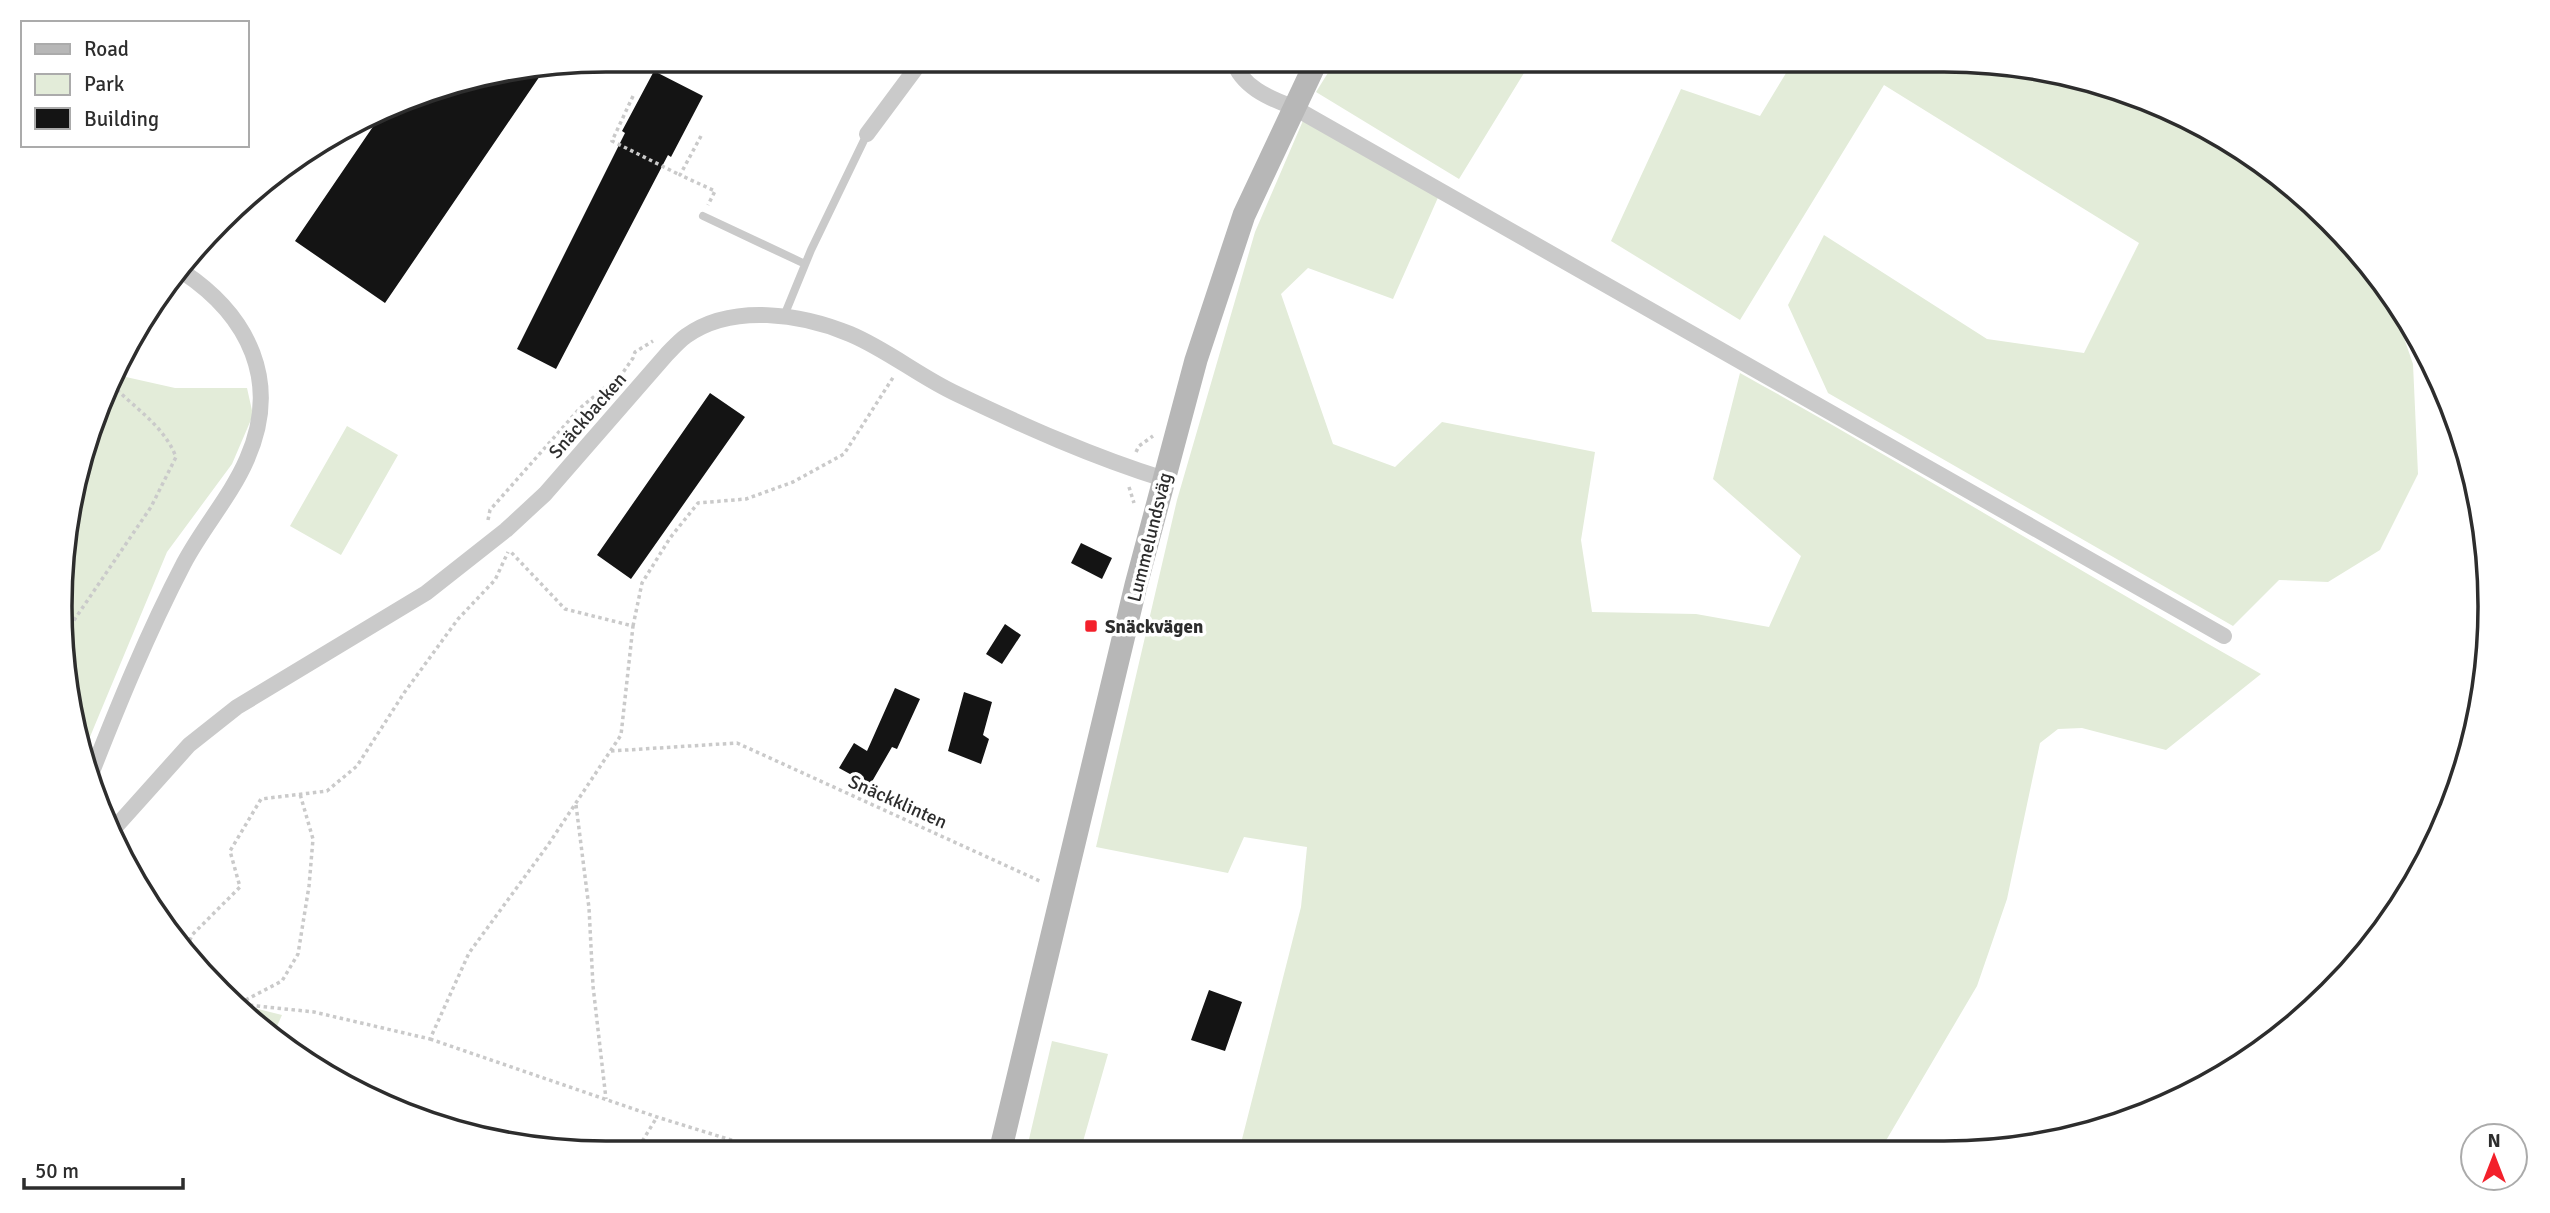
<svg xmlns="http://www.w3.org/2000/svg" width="2550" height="1213" viewBox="0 0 2550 1213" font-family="Signika,sans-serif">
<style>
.green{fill:#e3ecd9}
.building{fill:#141414}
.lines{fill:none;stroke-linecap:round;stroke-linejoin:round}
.path{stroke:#cacaca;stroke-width:3.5;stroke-dasharray:3.5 3.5;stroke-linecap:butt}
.lane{stroke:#cacaca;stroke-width:8}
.street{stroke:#cacaca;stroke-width:16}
.secondary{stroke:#b7b7b7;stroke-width:23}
.poi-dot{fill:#f3202b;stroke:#fff;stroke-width:2.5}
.labels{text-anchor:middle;stroke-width:7;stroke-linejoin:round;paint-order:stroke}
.street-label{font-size:19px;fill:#2d2d2d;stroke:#fff}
.poi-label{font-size:19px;font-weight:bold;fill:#2d2d2d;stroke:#fff;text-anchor:start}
.rim{fill:none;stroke:#2d2d2d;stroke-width:3.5}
</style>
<rect width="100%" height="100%" fill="#fff"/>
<path class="green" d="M1336,60H1532L1459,179L1316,92Z
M1794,60H1944L2050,70L2152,101L2247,151L2330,219L2387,289L2413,364L2418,474L2380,550L2328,582L2279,580L2233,626L1828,393L1788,305L1824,235L1987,339L2084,353L2139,243L1884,85L1740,320L1611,241L1681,89L1760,116Z
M1305,116L1440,193L1393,299L1308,268L1281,294L1333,444L1395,467L1442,422L1595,452L1581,540L1592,612L1696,614L1769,627L1801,556L1713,479L1740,373C1915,470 2086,575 2261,674L2166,750L2082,728L2058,729L2040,743L2007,899L1977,986L1881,1149L1239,1151L1301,907L1307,847L1244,837L1228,873L1096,847L1177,500L1255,232Z
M117,375L175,388H247L253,415L232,464L167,552L82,756L64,678L70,500Z
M347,426L398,455L341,555L290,526Z
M234,1003L282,1015L273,1035L246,1018Z
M1052,1041L1108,1054L1080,1152H1026Z"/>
<path class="building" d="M544,70L385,303L295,241L385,109L430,89Z
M654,71L703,96L671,157L668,155L556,369L517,349L625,133L622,131Z
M710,393L745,417L631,579L597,555Z
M1081,543L1112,558L1102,579L1071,563Z
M1005,624L1021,635L1002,664L986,654Z
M895,688L920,699L897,749L892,747L870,785L839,768L854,743L867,751Z
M964,692L992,702L983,735L989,739L981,764L948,751Z
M1209,990L1242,1002L1225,1051L1191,1040Z"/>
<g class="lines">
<path class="path" d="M633,96L612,141L680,175
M701,136L680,175L715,191L708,205
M1136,452L1139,446L1153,436
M1129,487L1134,503
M488,520L490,510L580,408L622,374L633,358L635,352L653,341
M633,626L642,583L670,538L698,503L746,499L793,482L844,454L894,376
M66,632L151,507L176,457C164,426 136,409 113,386
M611,751L737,743L1042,882
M576,805L589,908L593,986L606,1099
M187,947L192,935L240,887L230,851L261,799L327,791L357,766L404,693L458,619L495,580L508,552
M233,1002L238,1004L282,981L298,954L309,886L313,839L300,794
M237,1006L238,1004L314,1012L430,1039L469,953L548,845L621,735L633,626L565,609L510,551
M430,1039L657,1117L773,1153
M635,1153L657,1117"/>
<path class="lane" d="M703,216L805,264
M784,316L811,250L867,134"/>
<path class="street" d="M1233,60C1241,86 1268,98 1293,107L2224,636
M867,134L922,60
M88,782C117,708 147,634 184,563C203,527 231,496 247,459C281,382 249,316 183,272
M111,832L189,745L237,707L426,593L506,530L545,494L667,354C673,348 679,341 686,336C732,303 802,314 850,334C888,350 920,377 957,394C1024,426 1093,457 1164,479"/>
<path class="secondary" d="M1000,1152L1136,585L1196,360L1244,215L1317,60"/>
</g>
<rect class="poi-dot" x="1084" y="619" width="14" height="14" rx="3.5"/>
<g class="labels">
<g class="street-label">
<text transform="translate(587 415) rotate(-49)" y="7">Snäckbacken</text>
<text transform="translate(1149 537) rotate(-76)" y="7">Lummelundsväg</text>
<text transform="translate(898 801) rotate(24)" y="7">Snäckklinten</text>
</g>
<g class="poi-label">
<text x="1105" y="633">Snäckvägen</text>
</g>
</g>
<path d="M0 0H2550V1213H0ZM606 72H1944A534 534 0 0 1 2478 606V607A534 534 0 0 1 1944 1141H606A534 534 0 0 1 72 607V606A534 534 0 0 1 606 72Z" fill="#fff" fill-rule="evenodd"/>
<path class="rim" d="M606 72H1944A534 534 0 0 1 2478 606V607A534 534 0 0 1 1944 1141H606A534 534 0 0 1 72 607V606A534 534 0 0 1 606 72Z"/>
<rect x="21" y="21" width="228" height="126" fill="#ffffff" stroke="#ababab" stroke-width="2"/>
<rect x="35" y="44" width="35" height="10" fill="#b7b7b7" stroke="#ababab" stroke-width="2"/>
<text x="84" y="56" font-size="21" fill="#2d2d2d">Road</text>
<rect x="35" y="74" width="35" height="21" fill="#e3ecd9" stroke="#ababab" stroke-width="2"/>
<text x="84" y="91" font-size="21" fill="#2d2d2d">Park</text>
<rect x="35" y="108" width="35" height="21" fill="#141414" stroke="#ababab" stroke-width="2"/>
<text x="84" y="126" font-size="21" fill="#2d2d2d">Building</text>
<g transform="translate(2494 1157)"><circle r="33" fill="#ffffff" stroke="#ababab" stroke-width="2"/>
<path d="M0-5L12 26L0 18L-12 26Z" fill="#f3202b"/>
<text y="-10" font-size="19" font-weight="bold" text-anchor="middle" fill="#2d2d2d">N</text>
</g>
<path d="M24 1178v10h159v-10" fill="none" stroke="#2d2d2d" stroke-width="3.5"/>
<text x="35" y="1178" font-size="21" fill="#2d2d2d" stroke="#ffffff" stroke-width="5" paint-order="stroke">50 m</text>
</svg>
